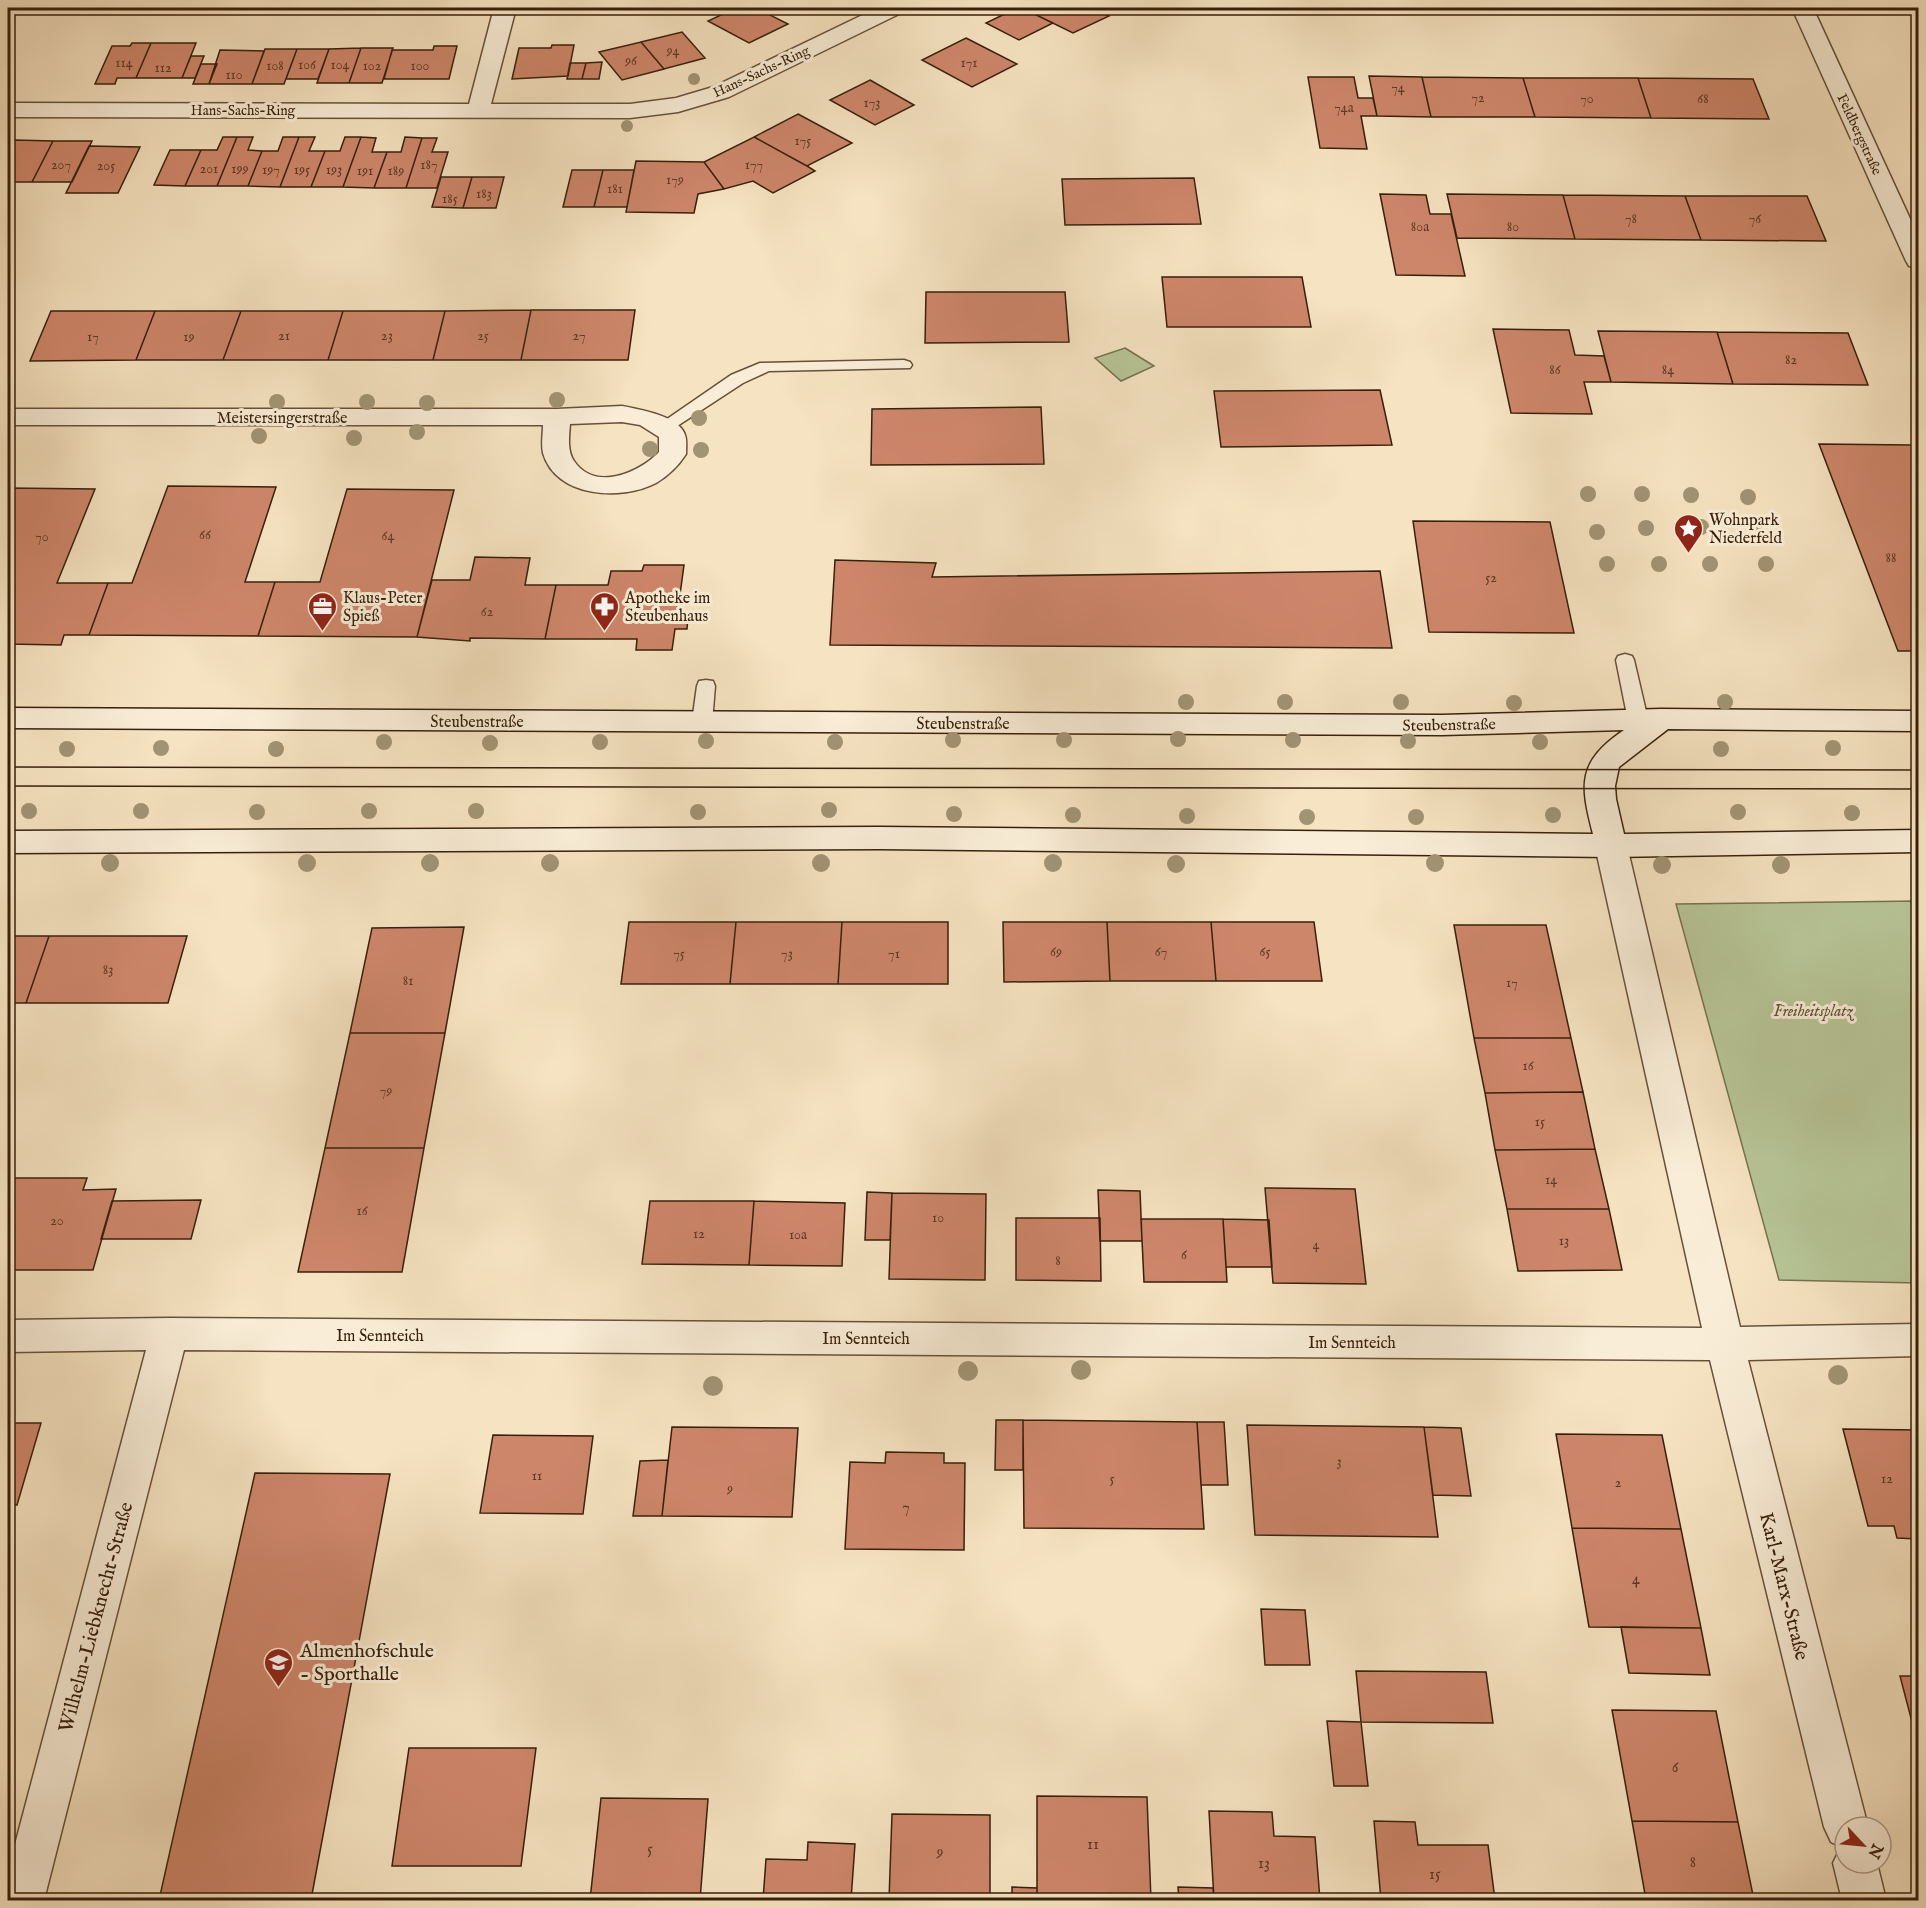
<svg xmlns="http://www.w3.org/2000/svg" width="1926" height="1908" viewBox="0 0 1926 1908" font-family="'IM FELL English',serif">
<style>
.green{fill:#b7c597;stroke:#777250;stroke-width:1.5}
.building{fill:#ce866b;stroke:#37200a;stroke-width:1.5}
.lines{fill:none;stroke-linecap:round;stroke-linejoin:round}
.lane-casing{stroke:#675138;stroke-width:3}
.street-casing{stroke:#675138;stroke-width:3}
.secondary-casing{stroke:#37200a;stroke-width:3}
.lane{fill:#f9edd7;fill-rule:evenodd}
.street{fill:#f9edd7;fill-rule:evenodd}
.secondary{fill:#f9edd7;fill-rule:evenodd}
.tram{stroke:#37200a;stroke-width:1.5}
.tree{fill:#a29373}
.labels{text-anchor:middle;stroke-width:6;stroke-linejoin:round;paint-order:stroke}
.number-label{font-size:14px;fill:#5d3a22}
.far-street-label{font-size:14px;fill:#37200a;stroke:#f9edd7}
.street-label{font-size:16px;fill:#37200a;stroke:#f9edd7}
.poi-label{font-size:16px;fill:#37200a;stroke:#f9edd7;text-anchor:start}
.park-label{font-size:16px;font-style:italic;fill:#5d5234;stroke:#f9edd7}
.near-number-label{font-size:16px;fill:#5d3a22}
.near-street-label{font-size:20px;fill:#37200a;stroke:#f9edd7}
.near-poi-label{font-size:20px;fill:#37200a;stroke:#f9edd7;text-anchor:start}
</style>
<rect width="100%" height="100%" fill="#f6e3c1"/>
<filter id="stains"><feTurbulence type="fractalNoise" baseFrequency=".00333" numOctaves="4"/><feColorMatrix values="0 0 0 0 .2 0 0 0 0 .09 0 0 0 0 .02 0 0 0 .5 -.17"/></filter>
<radialGradient id="worn" r=".72"><stop offset=".6" stop-color="#630" stop-opacity="0"/><stop offset="1" stop-color="#630" stop-opacity=".3"/></radialGradient>
<path class="green" d="M1125,348L1154,366L1121,381L1095,358Z
M1918,901V1283L1779,1280L1676,904Z"/>
<path class="building" d="M736,8H756L788,24L749,43L708,21Z
M1017,8H1022L1053,23L1019,40L986,23Z
M1022,8H1092L1109,16L1073,33Z
M682,32L705,58L664,69L641,42Z
M966,38L1017,64L972,87L922,60Z
M641,42L664,69L622,80L599,52Z
M132,43H151L136,78H117L115,84H95L112,46H130Z
M151,43H196L182,78H136Z
M552,45H574L568,76L512,79L519,48H551Z
M434,46H457L449,79H384L392,50H433Z
M361,48H393L382,83H349Z
M361,48L349,83H317L329,49Z
M265,49H297L284,84H252Z
M297,49H329L318,79H286Z
M220,50L264,51L252,84H209Z
M191,56H204L195,78H182Z
M602,62L599,79H582L586,63Z
M570,63H586L582,79H567Z
M201,64H217L209,84H193Z
M1369,76L1422,77L1431,117L1377,116Z
M1308,77H1354L1358,98H1373L1377,116H1361L1367,149L1320,148Z
M1422,77L1523,78L1535,117H1431Z
M1523,78H1638L1651,118L1535,117Z
M1638,78L1753,79L1769,119L1651,118Z
M870,80L914,105L875,125L830,100Z
M798,114L852,143L807,166L754,137Z
M223,137H237L217,186H185L201,150H217Z
M237,137H253L248,150L262,151L248,186H217Z
M283,137H299L280,187L248,186L262,151H278Z
M299,137H315L309,151H325L311,187H280Z
M345,137H361L343,187H311L325,151H340Z
M361,137L376,138L372,152H387L374,188L343,187Z
M405,137L422,138L406,188H374L387,152H401Z
M754,137L807,166L815,171L773,193L753,181L724,189L704,162Z
M422,138H437L432,152H448L437,188H406Z
M15,140L53,141L32,182H8V155Z
M53,141H92L72,182H32Z
M89,146L140,147L118,193H66Z
M170,150H201L185,186L154,185Z
M636,161L704,162L724,189L698,194L694,213L626,212Z
M572,170H603L594,207H563Z
M603,170H634L627,207H594Z
M441,177H472L463,208L432,207Z
M472,177H504L496,208H463Z
M1194,178L1201,224L1065,225L1062,179Z
M1380,194L1426,195L1430,214H1451L1465,276L1396,275Z
M1447,194L1563,195L1575,239L1457,238Z
M1563,195L1685,196L1701,240L1575,239Z
M1685,196H1807L1826,241L1701,240Z
M1162,277H1302L1311,327H1167Z
M926,292H1065L1069,342L925,343Z
M531,310L521,360H433L445,311Z
M531,310H635L628,360H521Z
M51,311H155L136,360L30,361Z
M155,311H241L223,360H136Z
M241,311H343L328,360H223Z
M343,311H445L433,360H328Z
M1493,329L1569,330L1575,355L1604,356L1611,382H1584L1592,414L1511,413Z
M1598,331L1717,332L1733,384L1611,382Z
M1717,332L1848,333L1868,385L1733,384Z
M1380,390L1392,445L1221,447L1214,391Z
M1041,407L1044,464L871,465L872,409Z
M1819,444L1912,445L1918,463V651H1898Z
M168,486L276,487L245,582H275L258,636L89,635L108,583H132Z
M8,488L95,489L57,583H108L89,635H64L61,645L8,644Z
M347,489L454,490L417,637L258,636L275,582H320Z
M1413,521L1550,522L1574,633L1429,632Z
M475,557L530,558L525,585H556L545,639L470,638V641L417,637L432,580H470Z
M835,560L936,563L932,577L1380,571L1392,648L830,645Z
M644,565H684L677,617H688L687,629H675L672,650H636L637,639H545L556,585H608L611,571H642Z
M629,922H736L730,984H621Z
M736,922H842L838,984H730Z
M842,922H948V984H838Z
M1003,922H1107L1110,981L1004,982Z
M1107,922H1211L1216,981H1110Z
M1211,922H1314L1322,981H1216Z
M1454,925H1546L1571,1038H1474Z
M464,927L445,1033H350L372,928Z
M8,936H49L26,1003H8Z
M49,936H187L168,1003H26Z
M350,1033H445L424,1148H325Z
M1474,1038H1571L1583,1092L1485,1093Z
M1583,1092L1595,1149L1495,1150L1485,1093Z
M325,1148H424L402,1272H298Z
M1595,1149L1609,1209H1507L1495,1150Z
M8,1178H87L83,1190L116,1189L93,1270H8Z
M1265,1188L1355,1189L1366,1284L1273,1283Z
M1098,1190L1140,1191L1142,1241H1100Z
M867,1192L892,1193L890,1240H865Z
M892,1193L986,1194L985,1280L889,1279Z
M201,1200L191,1239H101L112,1201Z
M650,1201H754L749,1265L642,1264Z
M754,1201L845,1203L842,1266L749,1265Z
M1507,1209H1609L1622,1270L1518,1271Z
M1016,1218H1100L1101,1281L1016,1280Z
M1141,1219H1223L1227,1282H1144Z
M1223,1219L1269,1220L1272,1267H1226Z
M996,1420H1023V1470H995Z
M1023,1420L1197,1422L1204,1529L1024,1528Z
M1197,1422H1224L1228,1485H1201Z
M8,1423H41L17,1505H8Z
M1247,1425L1424,1427L1438,1537L1255,1535Z
M672,1427L798,1428L792,1517L662,1516Z
M1424,1427L1461,1428L1471,1496L1433,1495Z
M1843,1429L1918,1430V1539L1897,1538L1894,1526H1868Z
M1556,1434L1662,1435L1681,1529L1572,1528Z
M493,1435L593,1436L583,1514L480,1513Z
M886,1452L944,1453V1463H965L964,1550L845,1549L850,1462L885,1463Z
M668,1460L662,1516H633L640,1461Z
M255,1473L390,1474L311,1900H159Z
M1572,1528L1681,1529L1701,1628L1589,1627Z
M1261,1609L1305,1610L1310,1665H1265Z
M1621,1627L1701,1628L1710,1675L1629,1673Z
M1356,1671L1486,1672L1493,1723L1361,1722Z
M1900,1676H1918V1745Z
M1612,1710L1716,1711L1738,1822L1632,1821Z
M1327,1721L1361,1722L1368,1786H1334Z
M409,1748H536L521,1866H392Z
M1037,1796L1147,1797L1151,1900H1037Z
M601,1798L708,1799L700,1900H590Z
M1209,1811L1272,1812L1274,1836L1315,1837L1320,1900H1214Z
M892,1814L990,1815V1900H889Z
M1374,1821L1415,1822L1418,1845H1488L1495,1900H1381Z
M1632,1821L1738,1822L1754,1900H1646Z
M808,1842L855,1844L851,1900H763L766,1859L807,1860Z
M1012,1887L1037,1888V1900H1012Z
M1178,1887L1213,1888L1214,1900H1179Z
M538,1895L561,1896V1900H537Z
M561,1896H590V1900H561Z"/>
<g class="lines">
<defs>
<path id="lane" d="M1715,8H1808L1810,10L1803,14L1722,12Z
M904,360L910,362L912,365L910,368L769,371L743,383L668,432H656L654,428L731,375L760,363Z
M1625,654L1632,656L1634,660L1648,720L1645,725L1638,727L1631,725L1628,720L1616,660L1618,656Z
M706,680L713,681L715,686L712,722L709,727L702,729L695,727L692,722L697,686L699,681Z"/>
<path id="street" d="M494,8H516L491,104H630L676,98L713,87L877,8H904L901,13L729,97L678,112L630,118L8,117V103L469,104Z
M1792,8H1813L1918,236V268L1909,266L1906,261Z
M622,406C638,409 680,416 685,435C687,440 686,448 686,454C679,465 668,476 656,483C622,501 556,498 543,453C541,444 543,434 543,425H8V409H557ZM622,422L640,425L659,437V452C639,473 595,492 574,461C567,451 569,436 570,424Z
M1611,835L1622,838L1627,846L1740,1327L1918,1324V1356L1748,1360L1868,1827H1845V1863H1877L1886,1900H1842L1833,1863L1841,1847L1831,1842L1824,1827L1710,1360L184,1350L44,1900H8V1871L146,1350L8,1352V1320L169,1318L1702,1328L1595,846L1600,838Z"/>
<path id="secondary" d="M8,708L1442,715L1661,709L1918,711V731L1668,729L1619,767L1615,786L1616,799L1624,834L1918,830V852L1611,857L879,849L8,853V831L879,827L1593,834C1580,784 1577,762 1624,730L1442,735L8,728Z"/>
</defs>
<use href="#lane" class="lane-casing"/>
<use href="#street" class="street-casing"/>
<use href="#secondary" class="secondary-casing"/>
<use href="#lane" class="lane"/>
<use href="#street" class="street"/>
<use href="#secondary" class="secondary"/>
<path class="tram" d="M8,767L1918,770
M8,786L1918,789"/>
</g>
<g class="tree">
<circle cx="694" cy="79" r="6"/>
<circle cx="627" cy="126" r="6"/>
<circle cx="557" cy="400" r="8"/>
<circle cx="277" cy="402" r="8"/>
<circle cx="367" cy="402" r="8"/>
<circle cx="427" cy="403" r="8"/>
<circle cx="699" cy="418" r="8"/>
<circle cx="417" cy="432" r="8"/>
<circle cx="259" cy="436" r="8"/>
<circle cx="354" cy="438" r="8"/>
<circle cx="650" cy="449" r="8"/>
<circle cx="701" cy="450" r="8"/>
<circle cx="1588" cy="494" r="8"/>
<circle cx="1642" cy="494" r="8"/>
<circle cx="1691" cy="495" r="8"/>
<circle cx="1748" cy="497" r="8"/>
<circle cx="1701" cy="527" r="8"/>
<circle cx="1646" cy="528" r="8"/>
<circle cx="1755" cy="528" r="8"/>
<circle cx="1597" cy="532" r="8"/>
<circle cx="1607" cy="564" r="8"/>
<circle cx="1659" cy="564" r="8"/>
<circle cx="1710" cy="564" r="8"/>
<circle cx="1766" cy="564" r="8"/>
<circle cx="1186" cy="702" r="8"/>
<circle cx="1285" cy="702" r="8"/>
<circle cx="1401" cy="702" r="8"/>
<circle cx="1725" cy="702" r="8"/>
<circle cx="1514" cy="703" r="8"/>
<circle cx="1178" cy="739" r="8"/>
<circle cx="953" cy="740" r="8"/>
<circle cx="1064" cy="740" r="8"/>
<circle cx="1293" cy="740" r="8"/>
<circle cx="706" cy="741" r="8"/>
<circle cx="1408" cy="741" r="8"/>
<circle cx="384" cy="742" r="8"/>
<circle cx="600" cy="742" r="8"/>
<circle cx="835" cy="742" r="8"/>
<circle cx="1540" cy="742" r="8"/>
<circle cx="490" cy="743" r="8"/>
<circle cx="161" cy="748" r="8"/>
<circle cx="1833" cy="748" r="8"/>
<circle cx="67" cy="749" r="8"/>
<circle cx="276" cy="749" r="8"/>
<circle cx="1721" cy="749" r="8"/>
<circle cx="829" cy="810" r="8"/>
<circle cx="29" cy="811" r="8"/>
<circle cx="141" cy="811" r="8"/>
<circle cx="369" cy="811" r="8"/>
<circle cx="476" cy="811" r="8"/>
<circle cx="257" cy="812" r="8"/>
<circle cx="698" cy="812" r="8"/>
<circle cx="1738" cy="812" r="8"/>
<circle cx="1852" cy="813" r="8"/>
<circle cx="954" cy="814" r="8"/>
<circle cx="1073" cy="815" r="8"/>
<circle cx="1553" cy="815" r="8"/>
<circle cx="1187" cy="816" r="8"/>
<circle cx="1307" cy="817" r="8"/>
<circle cx="1416" cy="817" r="8"/>
<circle cx="110" cy="863" r="9"/>
<circle cx="307" cy="863" r="9"/>
<circle cx="430" cy="863" r="9"/>
<circle cx="550" cy="863" r="9"/>
<circle cx="821" cy="863" r="9"/>
<circle cx="1053" cy="863" r="9"/>
<circle cx="1435" cy="863" r="9"/>
<circle cx="1176" cy="864" r="9"/>
<circle cx="1662" cy="865" r="9"/>
<circle cx="1781" cy="865" r="9"/>
<circle cx="1081" cy="1370" r="10"/>
<circle cx="968" cy="1371" r="10"/>
<circle cx="1838" cy="1375" r="10"/>
<circle cx="713" cy="1386" r="10"/>
</g>
<defs>
<symbol id="sight-pin" viewBox="-11 -11 22 30"><path d="M0 17L-7.5 6A9.5 9.5 0 1 1 7.5 6Z" fill="#8f2418" stroke="#f9edd7"/><path d="M0-6L1.8-2.2L6-1.7L2.9 1.2L3.7 5.4L0 3.3L-3.7 5.4L-2.9 1.2L-6-1.7L-1.8-2.2Z" fill="#fff"/></symbol>
<symbol id="office-pin" viewBox="-11 -11 22 30"><path d="M0 17L-7.5 6A9.5 9.5 0 1 1 7.5 6Z" fill="#8f2418" stroke="#f9edd7"/><path d="M-6-3h4V-5.5h4V-3h4V5H-6ZM-1-4.5V-3h2v-1.5ZM-6 0V1H6V0Z" fill="#fff"/></symbol>
<symbol id="pharmacy-pin" viewBox="-11 -11 22 30"><path d="M0 17L-7.5 6A9.5 9.5 0 1 1 7.5 6Z" fill="#8f2418" stroke="#f9edd7"/><path d="M-2-6h4v4h4v4h-4v4h-4v-4h-4v-4h4Z" fill="#fff"/></symbol>
<symbol id="school-pin" viewBox="-11 -11 22 30"><path d="M0 17L-7.5 6A9.5 9.5 0 1 1 7.5 6Z" fill="#8f2418" stroke="#f9edd7"/><path d="M0-5L7-2L0 1L-7-2ZM-4 1L0 2.5L4 1V4Q0 6-4 4Z" fill="#fff"/></symbol>
</defs>
<g fill-rule="evenodd">
<use href="#sight-pin" x="1672" y="512" width="33" height="45"/>
<use href="#office-pin" x="306" y="590" width="33" height="45"/>
<use href="#pharmacy-pin" x="588" y="590" width="33" height="45"/>
<use href="#school-pin" x="262" y="1646" width="33" height="45"/>
</g>
<g class="labels">
<g class="number-label">
<text x="673" y="55">94</text>
<text x="631" y="65">96</text>
<text x="124" y="67">114</text>
<text x="969" y="67">171</text>
<text x="307" y="69">106</text>
<text x="340" y="69">104</text>
<text x="275" y="70">108</text>
<text x="372" y="70">102</text>
<text x="420" y="70">100</text>
<text x="163" y="72">112</text>
<text x="234" y="79">110</text>
<text x="1398" y="92">74</text>
<text x="1478" y="102">72</text>
<text x="1587" y="103">70</text>
<text x="1703" y="103">68</text>
<text x="872" y="107">173</text>
<text x="1344" y="112">74a</text>
<text x="803" y="145">175</text>
<text x="61" y="169">207</text>
<text x="429" y="169">187</text>
<text x="754" y="169">177</text>
<text x="106" y="170">205</text>
<text x="209" y="173">201</text>
<text x="240" y="173">199</text>
<text x="271" y="174">197</text>
<text x="302" y="174">195</text>
<text x="334" y="174">193</text>
<text x="365" y="175">191</text>
<text x="396" y="175">189</text>
<text x="675" y="184">179</text>
<text x="615" y="193">181</text>
<text x="484" y="198">183</text>
<text x="450" y="203">185</text>
<text x="1631" y="223">78</text>
<text x="1755" y="223">76</text>
<text x="1420" y="231">80a</text>
<text x="1513" y="231">80</text>
<text x="284" y="340">21</text>
<text x="387" y="340">23</text>
<text x="483" y="340">25</text>
<text x="579" y="340">27</text>
<text x="93" y="341">17</text>
<text x="189" y="341">19</text>
<text x="1791" y="364">82</text>
<text x="1555" y="374">86</text>
<text x="1668" y="374">84</text>
<text x="205" y="539">66</text>
<text x="388" y="540">64</text>
<text x="42" y="541">70</text>
<text x="1891" y="562">88</text>
<text x="1491" y="582">52</text>
<text x="487" y="616">62</text>
<text x="1056" y="956">69</text>
<text x="1161" y="956">67</text>
<text x="1265" y="956">65</text>
<text x="679" y="958">75</text>
<text x="787" y="958">73</text>
<text x="894" y="958">71</text>
<text x="108" y="974">83</text>
<text x="408" y="985">81</text>
<text x="1512" y="987">17</text>
<text x="1528" y="1070">16</text>
<text x="386" y="1095">79</text>
<text x="1540" y="1126">15</text>
<text x="1551" y="1184">14</text>
<text x="362" y="1215">16</text>
<text x="938" y="1222">10</text>
<text x="57" y="1225">20</text>
<text x="699" y="1238">12</text>
<text x="798" y="1239">10a</text>
<text x="1564" y="1245">13</text>
<text x="1316" y="1249">4</text>
<text x="1184" y="1259">6</text>
<text x="1058" y="1265">8</text>
<text x="1339" y="1466">3</text>
<text x="537" y="1480">11</text>
<text x="1112" y="1483">5</text>
<text x="1887" y="1483">12</text>
<text x="1618" y="1487">2</text>
<text x="730" y="1493">9</text>
</g>
<g class="far-street-label">
<text transform="translate(761 71) rotate(-25)" y="5">Hans-Sachs-Ring</text>
<text x="243" y="115">Hans-Sachs-Ring</text>
<text transform="translate(1860 134) rotate(65)" y="5">Feldbergstraße</text>
</g>
<g class="street-label">
<text x="282" y="423">Meistersingerstraße</text>
<text x="477" y="727">Steubenstraße</text>
<text x="963" y="729">Steubenstraße</text>
<text transform="translate(1449 724) rotate(-1)" y="6">Steubenstraße</text>
<text x="380" y="1341">Im Sennteich</text>
<text x="866" y="1344">Im Sennteich</text>
<text x="1352" y="1348">Im Sennteich</text>
</g>
<g class="poi-label">
<text x="1709" y="525">Wohnpark<tspan x="1709" dy="18">Niederfeld</tspan></text>
<text x="343" y="603">Klaus-Peter<tspan x="343" dy="18">Spieß</tspan></text>
<text x="625" y="603">Apotheke im<tspan x="625" dy="18">Steubenhaus</tspan></text>
</g>
<g class="park-label">
<text x="1813" y="1016">Freiheitsplatz</text>
</g>
<g class="near-number-label">
<text x="906" y="1512">7</text>
<text x="1636" y="1584">4</text>
<text x="1675" y="1772">6</text>
<text x="1093" y="1849">11</text>
<text x="650" y="1854">5</text>
<text x="940" y="1857">9</text>
<text x="1693" y="1867">8</text>
<text x="1264" y="1868">13</text>
<text x="1435" y="1879">15</text>
</g>
<g class="near-street-label">
<text transform="translate(1785 1586) rotate(76)" y="7">Karl-Marx-Straße</text>
<text transform="translate(95 1617) rotate(-75)" y="7">Wilhelm-Liebknecht-Straße</text>
</g>
<g class="near-poi-label">
<text x="300" y="1657">Almenhofschule<tspan x="300" dy="23">- Sporthalle</tspan></text>
</g>
</g>
<rect width="1926" height="1908" fill="none" stroke="#f6e3c1" stroke-width="30"/>
<rect x="9" y="9" width="1908" height="1890" fill="none" stroke="#37200a" stroke-width="3"/>
<rect x="15" y="15" width="1896" height="1878" fill="none" stroke="#37200a" stroke-width="1.5"/>
<g transform="translate(1863 1845) rotate(116)"><circle r="28" fill="#f9edd7" stroke="#ab9b85" stroke-width="1.5"/>
<path d="M0-4.5L10 22L0 15L-10 22Z" fill="#8f2418"/>
<text y="-9" font-size="16" font-weight="bold" text-anchor="middle" fill="#37200a">N</text>
</g>
<rect width="100%" height="100%" filter="url(#stains)"/>
<rect width="100%" height="100%" fill="url(#worn)"/>
</svg>
